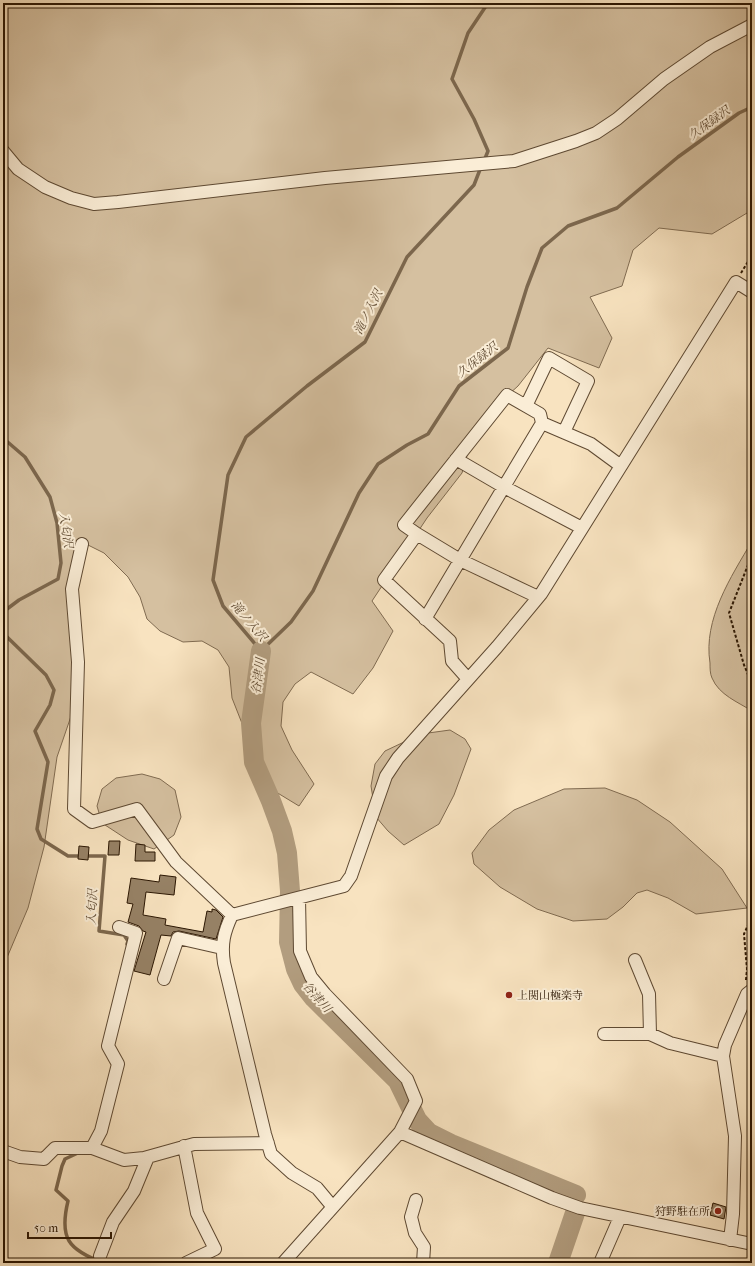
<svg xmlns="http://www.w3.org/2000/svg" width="755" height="1266" viewBox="0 0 755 1266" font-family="'IM FELL French Canon','Noto Serif JP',serif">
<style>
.green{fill:#d5c0a0;stroke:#806b51}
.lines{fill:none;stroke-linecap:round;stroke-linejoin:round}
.stream{stroke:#7c674d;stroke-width:3.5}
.river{stroke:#b29d7f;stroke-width:20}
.building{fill:#968165;stroke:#2b1602}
.minor-casing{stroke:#5e4932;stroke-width:14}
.path{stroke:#2b1602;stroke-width:2;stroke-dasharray:3 2;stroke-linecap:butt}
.minor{stroke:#faedd6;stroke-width:12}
.poi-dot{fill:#8f2418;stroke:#faedd6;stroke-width:1.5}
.labels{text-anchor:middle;stroke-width:4;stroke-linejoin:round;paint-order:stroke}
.poi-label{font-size:11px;fill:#2b1602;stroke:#faedd6;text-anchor:start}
.water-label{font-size:12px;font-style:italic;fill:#614c34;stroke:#faedd6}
</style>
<rect width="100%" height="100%" fill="#f8e3c0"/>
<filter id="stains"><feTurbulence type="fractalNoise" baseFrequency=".005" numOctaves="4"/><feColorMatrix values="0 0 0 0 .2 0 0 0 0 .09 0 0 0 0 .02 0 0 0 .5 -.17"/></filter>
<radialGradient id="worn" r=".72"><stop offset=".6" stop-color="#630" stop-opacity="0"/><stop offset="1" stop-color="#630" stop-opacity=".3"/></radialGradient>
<path class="green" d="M3,3H752V210L712,234L659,228L633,250L622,286L590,297L612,338L599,368L548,348L518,386L476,424L462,473L427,518L372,601L393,631L373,668L353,694L311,672L295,684L283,702L281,726L292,750L314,784L299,806L276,792L258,764L232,698L229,667L218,650L202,641L183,642L160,631L147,619L140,597L128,577L104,553L88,545L76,585L79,693L57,757L44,847L28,908L3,967Z
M752,541V711C738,702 719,695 712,678C710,674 710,668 710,663C703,619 731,577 752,541Z
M450,730L465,739L471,749L454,795L439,824L404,845L388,831L376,817L371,786L375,764L385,751L421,734Z
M142,774L160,779L175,790L181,817L174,835L154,849L128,840L102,823L97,806L102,789L116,778Z
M605,788L637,800L670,822L722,869L747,908L696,914L668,898L647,890L637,893L623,907L607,919L573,921L537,909L500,887L474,864L472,853L489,830L514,810L564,789Z"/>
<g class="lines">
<path class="stream" d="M484,161L488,151L474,119L452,79L468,33L488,3
M481,167L474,185L407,257L365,342L307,386L246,437L228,475L213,580L223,606L261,651L291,622L313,591L359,493L378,464L407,445L428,434L459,386L508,348L527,287L542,248L568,226L617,208L678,157L739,113L752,107
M3,438L25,457L50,497L57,523L61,563L58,579L19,600L3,612
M3,633L46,675L54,690L50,705L35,731L48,762L37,829L41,839L68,856H105L99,931L124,935L128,941L127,944
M80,1152L65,1159L62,1166L56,1190L68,1201C59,1238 68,1250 104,1263"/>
<path class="river" d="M261,651L251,723L254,762L271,801L282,831L287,853L290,891L289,942L296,969L303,984L314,998L398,1081L417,1120L429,1133L451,1144L576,1195
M558,1263L575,1213"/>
</g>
<path class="building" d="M109,841H120L119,855H108Z
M136,844L145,845V852H155V861H135Z
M79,846L89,847L88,860L78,859Z
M160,875L176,877L174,895L146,892L143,915L166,919L165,925L203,932L207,911L212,912V909L216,910L223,917L216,939L179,931L173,932L171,936L161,935L150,975L134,971L146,932L143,931L139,926L128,922L133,904L127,903L131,878L159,882Z
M713,1203L726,1207L724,1219L710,1215Z"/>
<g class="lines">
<defs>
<path id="minor" d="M3,151L18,169L45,187L71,198L94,204L118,202L325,178L514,161L576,141L596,133L617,119L664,79L710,47L752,25
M526,406L549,358L588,381L564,432
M456,459L504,487L582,528
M417,534L404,525L507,395L540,414L542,423
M82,544L72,589L78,662L74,809L92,822L137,809L176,862L232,915
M425,619L542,423L591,444L621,466
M468,679L452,661L450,641L384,580L417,534L460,560L538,597
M299,898L300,951L311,977L325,994L407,1079L416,1101L400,1132
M635,960L649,994L650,1034
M164,979L178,938L222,948
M604,1034H650L670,1043L723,1056
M184,1146L197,1213L215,1249L186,1263
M92,1148L101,1131L118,1064L108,1046L136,933L119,927
M3,1151L20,1157L44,1159L55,1148H92L124,1160L144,1158L194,1144L268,1143
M416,1200L411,1217L415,1233L424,1247L423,1263
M332,1206L317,1188L292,1173L271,1154L265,1134L224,963C221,944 224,932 232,915L344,886L351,876L386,776L398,758L497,647L541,594L736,282L752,292
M730,1240L733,1214L735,1136L723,1056L725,1045L747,994L752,990
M100,1256L113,1222L134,1191L148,1157
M283,1263L400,1132L552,1198L580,1208L752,1244
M600,1263L620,1217"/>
</defs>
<use href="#minor" class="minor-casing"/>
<path class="path" d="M741,273L752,255
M752,555L729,613L744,665L752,684
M746,980L747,969L744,934L749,923L752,920"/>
<use href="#minor" class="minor"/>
</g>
<g class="poi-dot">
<circle cx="509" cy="995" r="4"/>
<circle cx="718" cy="1211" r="4"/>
</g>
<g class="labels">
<g class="poi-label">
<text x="517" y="999">上関山極楽寺</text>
<text x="710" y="1215" text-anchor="end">狩野駐在所</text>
</g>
<g class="water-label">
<text transform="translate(709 123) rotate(-36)" y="4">久保録沢</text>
<text transform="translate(368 312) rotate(-63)" y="4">滝ノ入沢</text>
<text transform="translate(477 360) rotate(-38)" y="4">久保録沢</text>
<text transform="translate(66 530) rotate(81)" y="4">入匂沢</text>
<text transform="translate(249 621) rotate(50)" y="4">滝ノ入沢</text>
<text transform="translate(258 676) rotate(-82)" y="4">谷津川</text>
<text transform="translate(92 907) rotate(-88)" y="4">入匂沢</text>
<text transform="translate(317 997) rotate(48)" y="4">谷津川</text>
</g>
</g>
<rect width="755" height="1266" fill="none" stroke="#f8e3c0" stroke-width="16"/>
<rect x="4" y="4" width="747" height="1258" fill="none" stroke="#2b1602" stroke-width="2"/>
<rect x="8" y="8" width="739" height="1250" fill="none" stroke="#2b1602"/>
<path d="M28 1232v6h83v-6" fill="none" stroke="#2b1602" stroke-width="2"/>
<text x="34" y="1232" font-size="12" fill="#2b1602" stroke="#faedd6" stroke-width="3" paint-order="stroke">50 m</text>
<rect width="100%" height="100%" filter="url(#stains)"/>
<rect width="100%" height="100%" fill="url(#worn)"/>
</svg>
